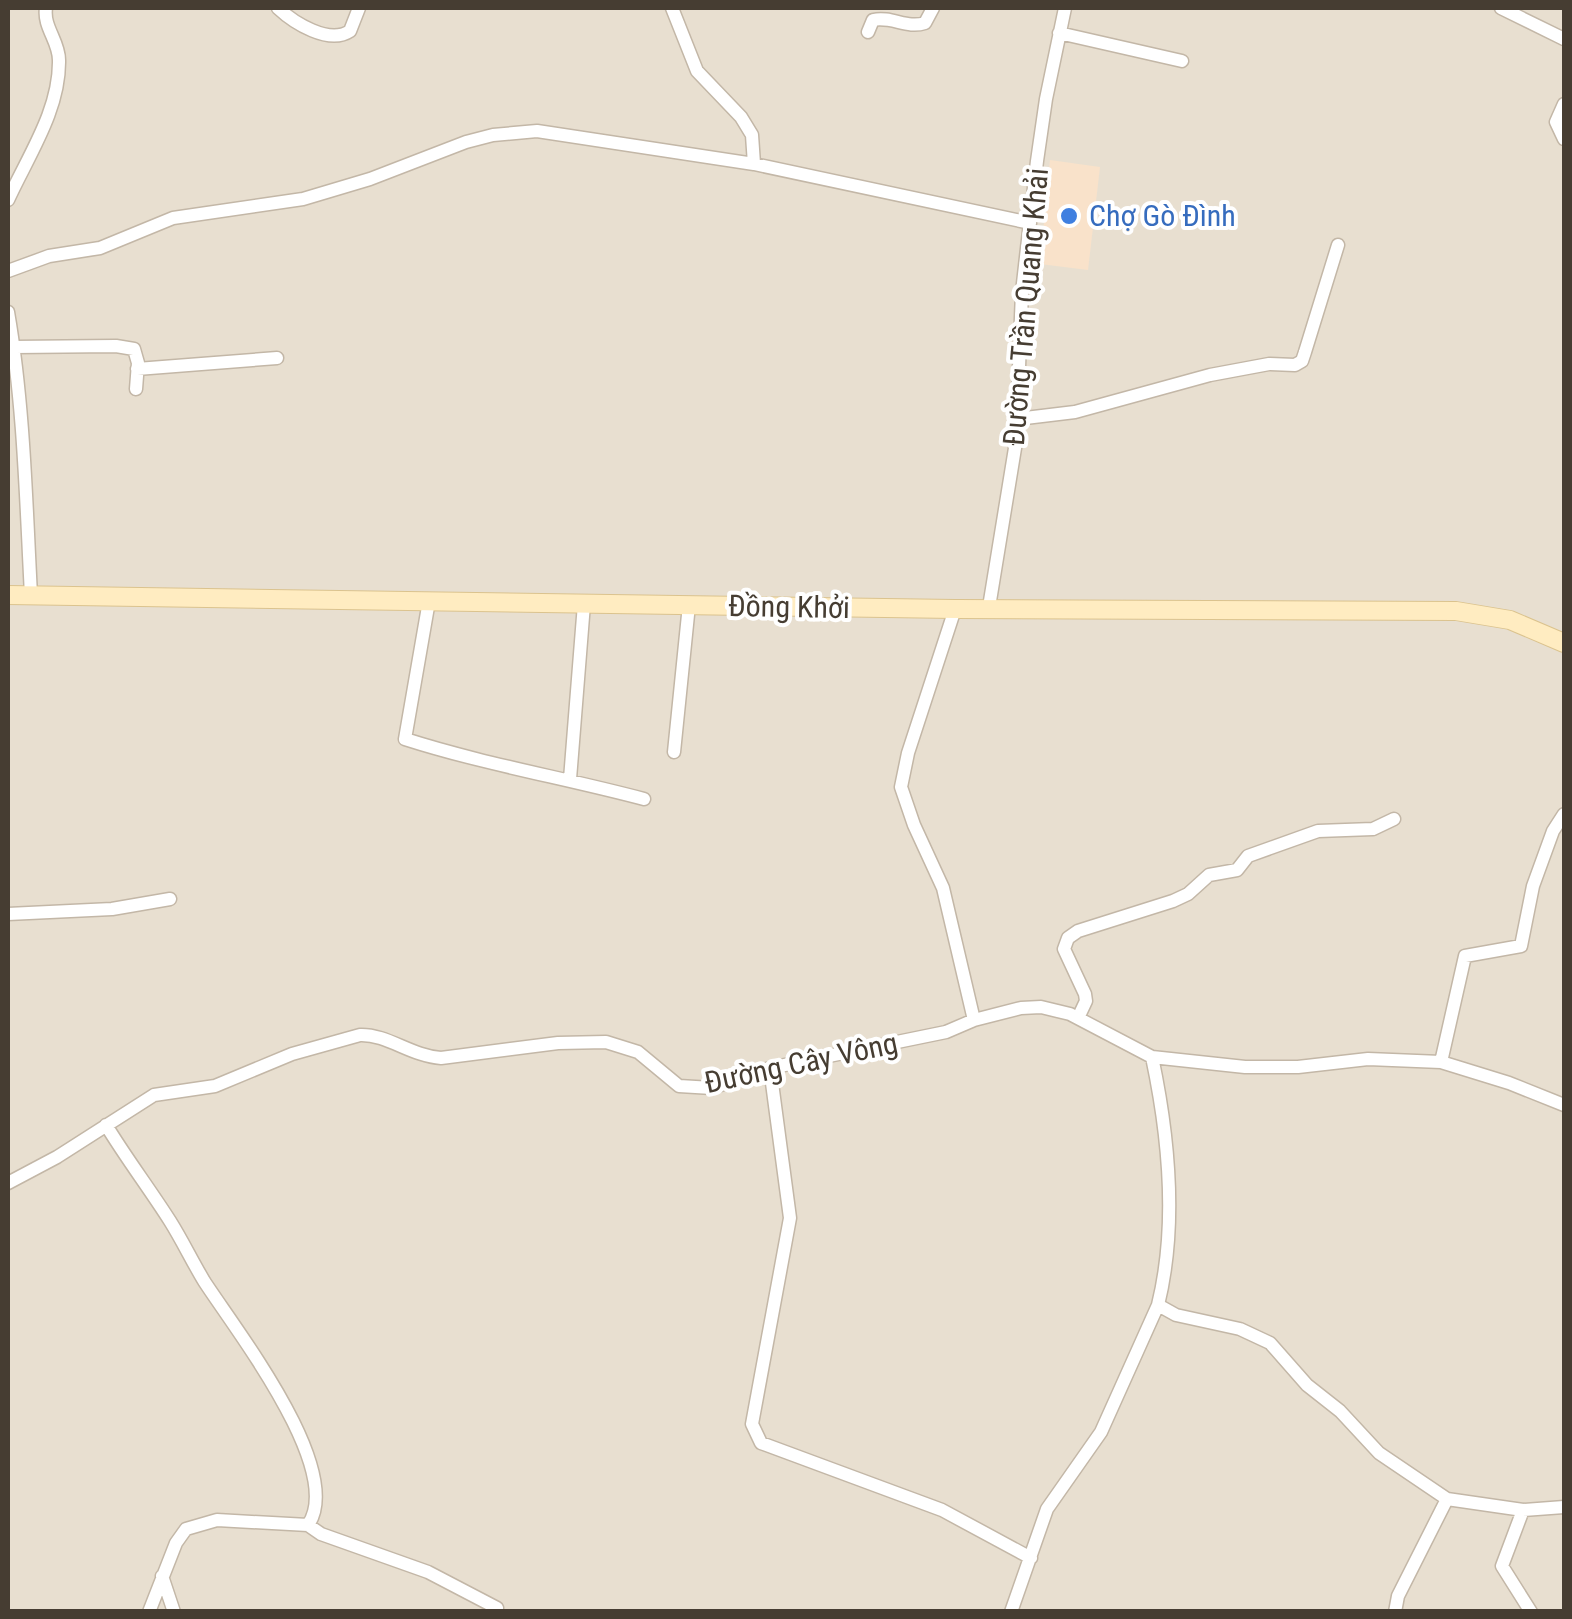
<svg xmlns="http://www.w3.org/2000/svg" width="1572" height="1619" viewBox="0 0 1572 1619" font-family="'Roboto Condensed',sans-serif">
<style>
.residential{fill:#e8dfd0}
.commercial{fill:#f9e2ca}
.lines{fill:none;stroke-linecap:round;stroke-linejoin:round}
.minor-casing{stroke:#c3b7a7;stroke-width:15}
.secondary-casing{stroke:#dbc38e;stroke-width:20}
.minor{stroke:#fff;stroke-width:12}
.secondary{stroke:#ffecc1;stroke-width:18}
.shop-dot{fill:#3f7fe0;stroke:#fff;stroke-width:4}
.labels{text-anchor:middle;stroke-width:8;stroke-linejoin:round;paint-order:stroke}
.shop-label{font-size:30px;fill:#366cbe;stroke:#fff;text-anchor:start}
.street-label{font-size:30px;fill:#463d32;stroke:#fff}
</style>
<rect width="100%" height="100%" fill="#f3ede2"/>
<path class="residential" d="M8,8H1564V1611H8Z"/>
<path class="commercial" d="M1050,160L1100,167L1088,270L1040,264Z"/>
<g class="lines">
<defs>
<path id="minor" d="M278,8C294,23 329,45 350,31L359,8
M672,8L697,71L741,117L752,135L754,164
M1501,8L1564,39
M868,32L873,20C892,16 907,29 925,23L933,8
M1059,33L1182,61
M1564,104L1556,122L1564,139
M8,200C28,156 60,110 59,60C59,41 43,27 46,8
M8,271L49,256L100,248L173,218L303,199L370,179L466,142L493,135L537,131L754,164L1030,223
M8,312C24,405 26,501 31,595
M14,347L116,346L134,349L138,363L136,389
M137,369L277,358
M1017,419L1075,412L1210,375L1269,364L1295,365L1302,361L1305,352L1338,245
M429,601L405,739C483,764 565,778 644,799
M989,607L1016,442L1022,292L1037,161L1046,99L1065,8
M955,609L908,753L901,787L914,825L943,888L974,1020
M674,752L689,605
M570,779L584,604
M8,914L112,909L170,899
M1078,1018L1086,1001L1085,994L1064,949L1068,938L1078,931L1173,901L1188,894L1209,875L1237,870L1248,856L1318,831L1373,829L1394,819
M1441,1062L1465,956L1521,946L1533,886L1553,831L1564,814
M770,1068L790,1218L752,1424L761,1443L942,1510L1031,1558
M106,1125C126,1158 149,1188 170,1221C182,1240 192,1261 204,1281C235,1329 346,1470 308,1525L217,1520L186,1529L176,1543L149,1612
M8,1183L57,1157L154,1095L215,1086L292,1054L360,1035C387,1034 411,1056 441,1058L558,1043L606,1042L638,1052L679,1086L712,1088L770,1068L946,1032L974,1020L1021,1008L1041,1007L1070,1014L1152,1057L1245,1067H1298L1368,1059L1441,1062L1509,1083L1564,1105
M1158,1305L1176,1315L1240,1329L1270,1343L1307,1385L1340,1411L1379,1453L1447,1499L1523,1510L1564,1507
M1523,1510L1502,1566L1531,1612
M308,1525L321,1534L428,1572L497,1608
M162,1576L174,1612
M1011,1612L1047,1509L1101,1432L1158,1305C1178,1224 1169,1137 1152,1057
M1395,1612L1398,1596L1447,1499"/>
<path id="secondary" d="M8,595L955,609L1456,611L1510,620L1564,643"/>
</defs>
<use href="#minor" class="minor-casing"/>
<use href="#secondary" class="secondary-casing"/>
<use href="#minor" class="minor"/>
<use href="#secondary" class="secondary"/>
</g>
<circle class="shop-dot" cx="1069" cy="216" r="10"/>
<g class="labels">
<g class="shop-label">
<text x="1089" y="226">Chợ Gò Đình</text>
</g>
<g class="street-label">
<text transform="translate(1026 307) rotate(-85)" y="10">Đường Trần Quang Khải</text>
<text transform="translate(789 607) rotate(1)" y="10">Đồng Khởi</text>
<text transform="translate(801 1063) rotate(-12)" y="10">Đường Cây Vông</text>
</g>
</g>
<rect width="1572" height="1619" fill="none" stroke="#463d32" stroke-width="20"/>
</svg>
